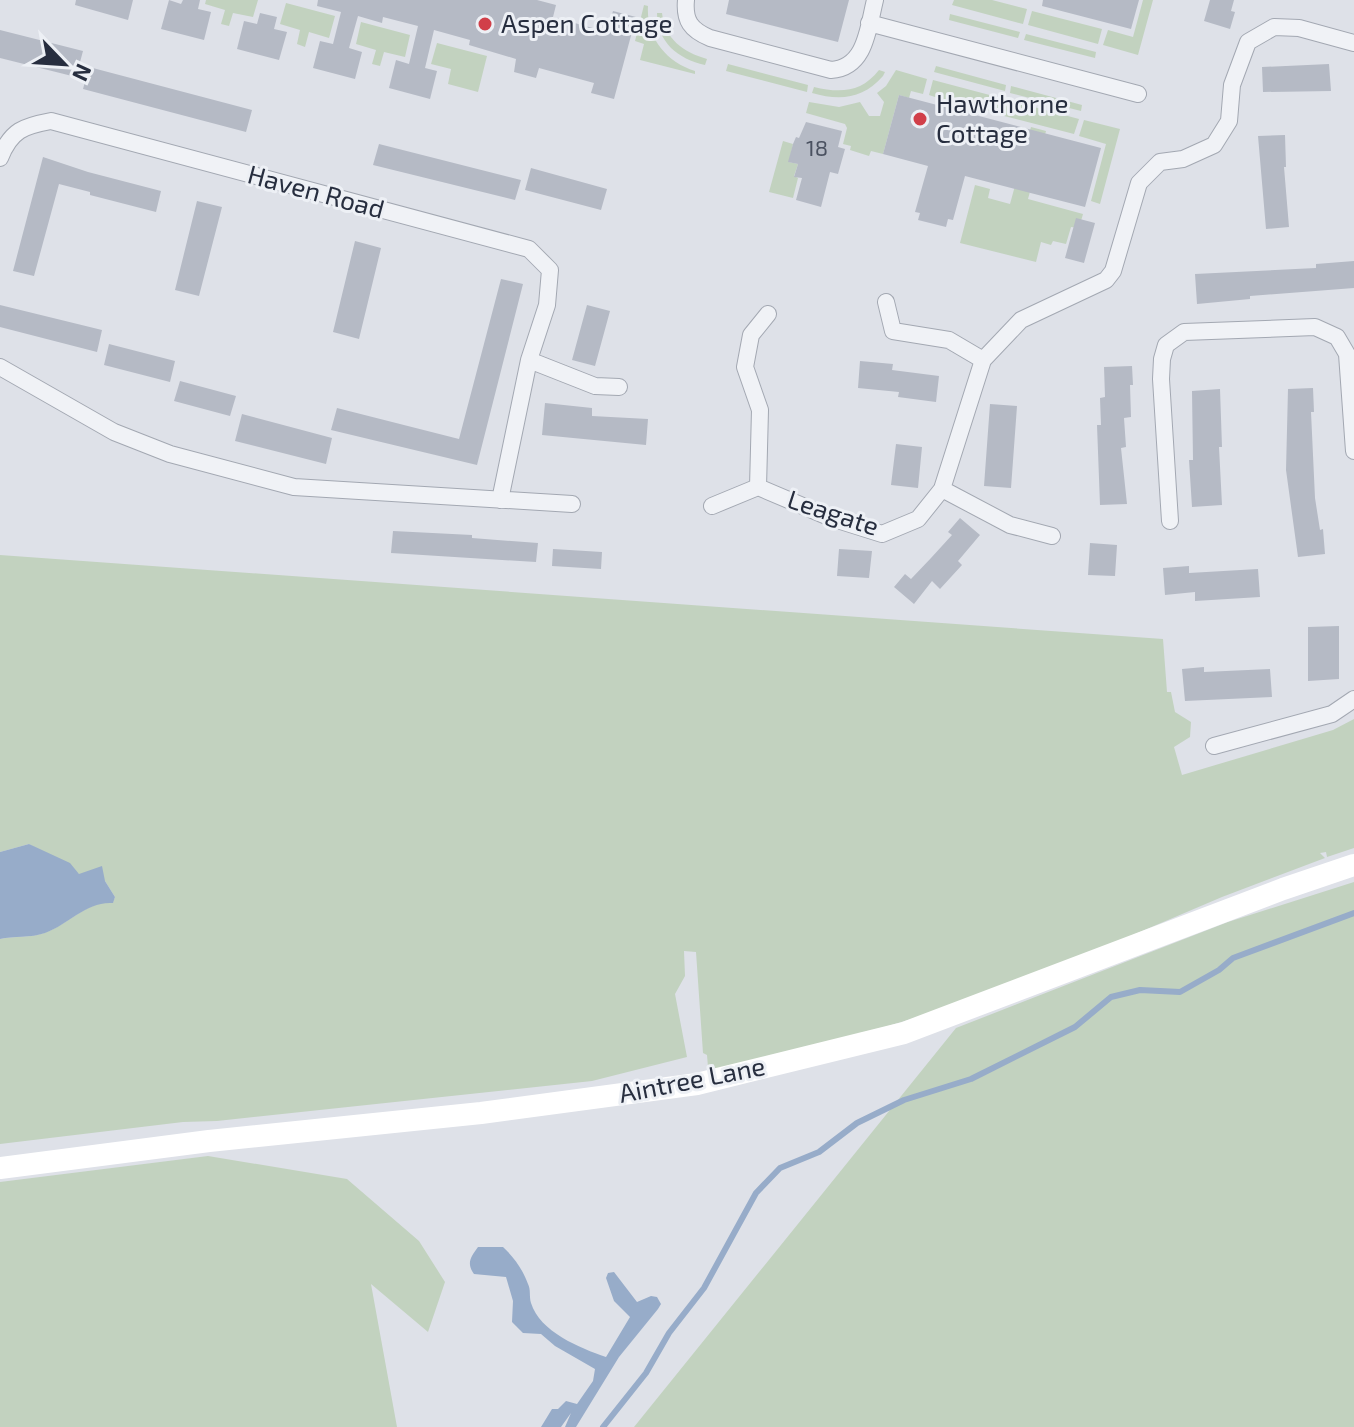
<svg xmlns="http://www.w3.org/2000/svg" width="1354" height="1427" viewBox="0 0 1354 1427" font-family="'Exo 2',sans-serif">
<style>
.green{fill:#c2d2bf}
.water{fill:#97acc9}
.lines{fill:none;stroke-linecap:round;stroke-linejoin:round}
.stream{stroke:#97acc9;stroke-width:6}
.building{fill:#b5bac5}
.street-casing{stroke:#a3a8b2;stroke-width:18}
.street{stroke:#f0f2f6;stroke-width:16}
.secondary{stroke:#fff;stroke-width:22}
.poi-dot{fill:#d13f49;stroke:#edf0f5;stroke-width:3}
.labels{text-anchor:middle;stroke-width:6;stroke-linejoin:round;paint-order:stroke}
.number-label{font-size:22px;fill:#4a5160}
.poi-label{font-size:26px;fill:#272e3f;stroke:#edf0f5;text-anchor:start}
.street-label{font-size:26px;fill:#272e3f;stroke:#edf0f5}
</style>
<rect width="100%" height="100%" fill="#dee1e8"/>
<path class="green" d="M206,0H258L253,17L233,13L229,26L221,24L225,10L205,4Z
M954,0H992L1027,9L1023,24L952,5Z
M1143,0H1153L1138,55L1103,45L1108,30L1133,37Z
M286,3L335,16L329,38L309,32L305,47L297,44L300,30L280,24Z
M644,5L648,6C646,37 666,62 695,71V74L640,60L644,44L635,41Z
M1032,11L1102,29L1098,44L1028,25Z
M657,13H662C665,39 683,52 707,59L705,65C678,59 657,42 657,13Z
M950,14L1020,32L1018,38L949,20Z
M361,22L410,35L405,57L384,52L380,66L372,64L376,50L356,44Z
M1026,34L1096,52L1095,58L1024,40Z
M437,43L487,56L478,92L448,84L451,69L431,64Z
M728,64L808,85L807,92L726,71Z
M936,66L1006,85L1005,91L934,72Z
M879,70L885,72L883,76C863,99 840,101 812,93L814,87C840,93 861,93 879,70Z
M896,70L927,79L923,94L911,91L909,98L899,95L883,154L871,151L869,156L850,150L851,146L843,144L847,128L845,124L806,113L809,102L839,107L860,102L869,116H880L884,102L877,93L886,86Z
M933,80L1001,98L998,113L969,106L954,160L939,105L941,99L929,95Z
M1011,86L1082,105L1081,111L1010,93Z
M1008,100L1079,119L1074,134L1004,116Z
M1084,120L1120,129L1100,204L1091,201L1106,144L1079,136Z
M1031,127L1046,131L1028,199L1083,214L1079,228L1071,227L1066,244L1053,241L1051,245L1041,242L1036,262L960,243L975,185L990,189L988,198L1010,204Z
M783,141L793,144L789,162L798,164L794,176L798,178L793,198L769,192Z
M0,555L1163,639L1167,692H1171L1175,712L1191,722L1190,737L1174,747L1182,775L1333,730L1354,719V848L1327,857L1326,852L1320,853L1325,858L1222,897L994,994L812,1049L715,1070L708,1067L707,1055L703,1053L696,952L684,951L685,976L675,994L687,1057L592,1081L217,1121L183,1122L0,1144V939C14,936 31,938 44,933C69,924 87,901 113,902L115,897L105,881L79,874L29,844L0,852Z
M1354,882V1427H634L956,1028L1228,922Z
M208,1156L347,1179L419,1241L445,1282L428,1332L371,1284L397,1427H0V1182Z"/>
<path class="water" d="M29,844L70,863L79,874L102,866L105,881L115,897L113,903C87,901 69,924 45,933C31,938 14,936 0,939V852Z
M478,1247H503C514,1257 523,1270 528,1284C531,1290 529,1296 531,1303C540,1332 580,1348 606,1357L630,1317L614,1301L606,1278L608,1273L614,1272L637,1302L651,1296L657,1297L661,1304L658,1309L619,1357L576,1427H565L571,1413L561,1427H541L552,1409H558L566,1401L577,1404L593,1381L595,1369L555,1346L541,1334L523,1333L512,1322L513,1301L506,1277L474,1274C466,1263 471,1257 478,1247Z"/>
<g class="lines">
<path class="stream" d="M603,1427L646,1373L669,1333L704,1288L756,1193L780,1168L819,1152L857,1123L904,1100L971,1079L1075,1027L1111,997L1140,990L1180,992L1219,970L1233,958L1354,913"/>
</g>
<path class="building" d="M76,0H133L128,20L75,5Z
M169,0L181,4L183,0H200L198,9L211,12L204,40L161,29Z
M318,0H537L556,5L553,17L607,32L613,11L636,17L614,99L591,93L594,83L539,68L536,78L514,72L516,59L469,45L470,40L434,30L425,68L437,71L430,99L389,88L396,60L409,64L418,26L383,17L382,23L358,16L349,48L362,52L355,79L313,68L320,41L333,44L341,12L317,6Z
M729,0H849L838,42L726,14Z
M1043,0H1139L1131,29L1042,6Z
M1210,0H1234L1231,11L1235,12L1230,29L1204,21Z
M260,13L277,17L274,29L287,32L279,60L237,49L244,21L257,24Z
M0,30L83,51L76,77L0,58Z
M1329,64L1331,91L1263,92L1262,67Z
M89,67L252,110L246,132L83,89Z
M899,95L1101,148L1085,207L965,176L953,220L948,219L946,227L918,220L920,213L915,212L928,166L883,154Z
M806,122L842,131L838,147L845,149L838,174L830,172L821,207L796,200L802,178L794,177L798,164L788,162L793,144L796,137L799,138Z
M1285,135L1286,167H1284L1289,227L1266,229L1258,136Z
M379,144L521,180L515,200L373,165Z
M43,157L88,172L161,191L156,212L90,195V192L59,184L34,276L13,271Z
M531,168L607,189L601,210L525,190Z
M197,201L222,207L199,296L175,290Z
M1076,218L1095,223L1084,263L1065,258Z
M355,241L381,248L359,339L333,332Z
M1354,261V288L1250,296V299L1197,304L1195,274L1316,268V264Z
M501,279L523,284L477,465L331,430L337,408L459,439Z
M0,305L102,330L97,352L0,327Z
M587,305L610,311L595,366L572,360Z
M109,344L175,361L170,382L104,365Z
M860,361L893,364L892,370L939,376L936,402L898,397L899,392L858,388Z
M1132,366L1133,385H1130L1131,417L1124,418L1126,447L1121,448L1127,504L1100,505L1097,425H1101L1100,398L1105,397L1104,367Z
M180,381L236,396L230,416L174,401Z
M1313,388L1314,412H1311L1315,498L1320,530L1323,529L1325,554L1298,557L1286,470L1288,389Z
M1220,389L1222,447H1219L1222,505L1192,507L1189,460H1193L1192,391Z
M545,403L592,408V416L648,419L646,445L542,435Z
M990,404L1017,406L1011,488L984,486Z
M242,414L332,438L326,464L235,441Z
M896,444L922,447L918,488L891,485Z
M960,518L980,535L958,561L962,565L940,589L932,581L914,604L894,587L905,574L911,579L931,558L952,535L948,532Z
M393,531L472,535V538L538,543L536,562L391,553Z
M1090,543L1117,545L1115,576L1088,575Z
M553,549L602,552L601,569L552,566Z
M839,549L872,551L869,578L837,576Z
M1189,566V573L1258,569L1260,597L1195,601V592L1165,595L1163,568Z
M1339,626V679L1308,681V627Z
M1204,667V672L1270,669L1272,697L1185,701L1182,669Z"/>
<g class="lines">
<defs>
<path id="street" d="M686,0C684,21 691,30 710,38L831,70C866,68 868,28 875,0
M869,23L1138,94
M0,158C11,130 24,126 51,121L529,249L550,270L547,305L529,360L500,500
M886,302L893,331L949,340L983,360
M529,360L595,386L619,387
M0,367L114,432L170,454L294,487L572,504
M758,487L760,410L745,367L751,335L768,314
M942,489L1010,525L1052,536
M712,506L758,487L831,518L882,534L918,519L942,489L983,360L1021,320L1106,280L1113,271L1139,183L1160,162L1183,159L1214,145L1229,121L1232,85L1248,42L1274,27L1299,28L1354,43
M1170,521L1161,379L1162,359L1166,345L1184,332L1315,327L1337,337L1347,354L1354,451
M1214,746L1332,714L1354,699"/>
</defs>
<use href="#street" class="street-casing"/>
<use href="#street" class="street"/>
<path class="secondary" d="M0,1168L209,1141L481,1113L697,1084L904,1033L1283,889L1354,865"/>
</g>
<g class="poi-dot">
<circle cx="485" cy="24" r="8"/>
<circle cx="920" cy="119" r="8"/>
</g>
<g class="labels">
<g class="number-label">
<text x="817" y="156">18</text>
</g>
<g class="poi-label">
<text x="501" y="33">Aspen Cottage</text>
<text x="936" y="113">Hawthorne<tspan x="936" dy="30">Cottage</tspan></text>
</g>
<g class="street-label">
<text transform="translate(316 192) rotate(15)" y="9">Haven Road</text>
<text transform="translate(833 513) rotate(18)" y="9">Leagate</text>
<text transform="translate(692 1080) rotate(-11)" y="9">Aintree Lane</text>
</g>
</g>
<g transform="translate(64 64) rotate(115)" stroke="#edf0f5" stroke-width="6" paint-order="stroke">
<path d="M0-6L14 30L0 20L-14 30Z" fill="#272e3f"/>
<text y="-12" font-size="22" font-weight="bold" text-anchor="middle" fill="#272e3f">N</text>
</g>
</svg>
